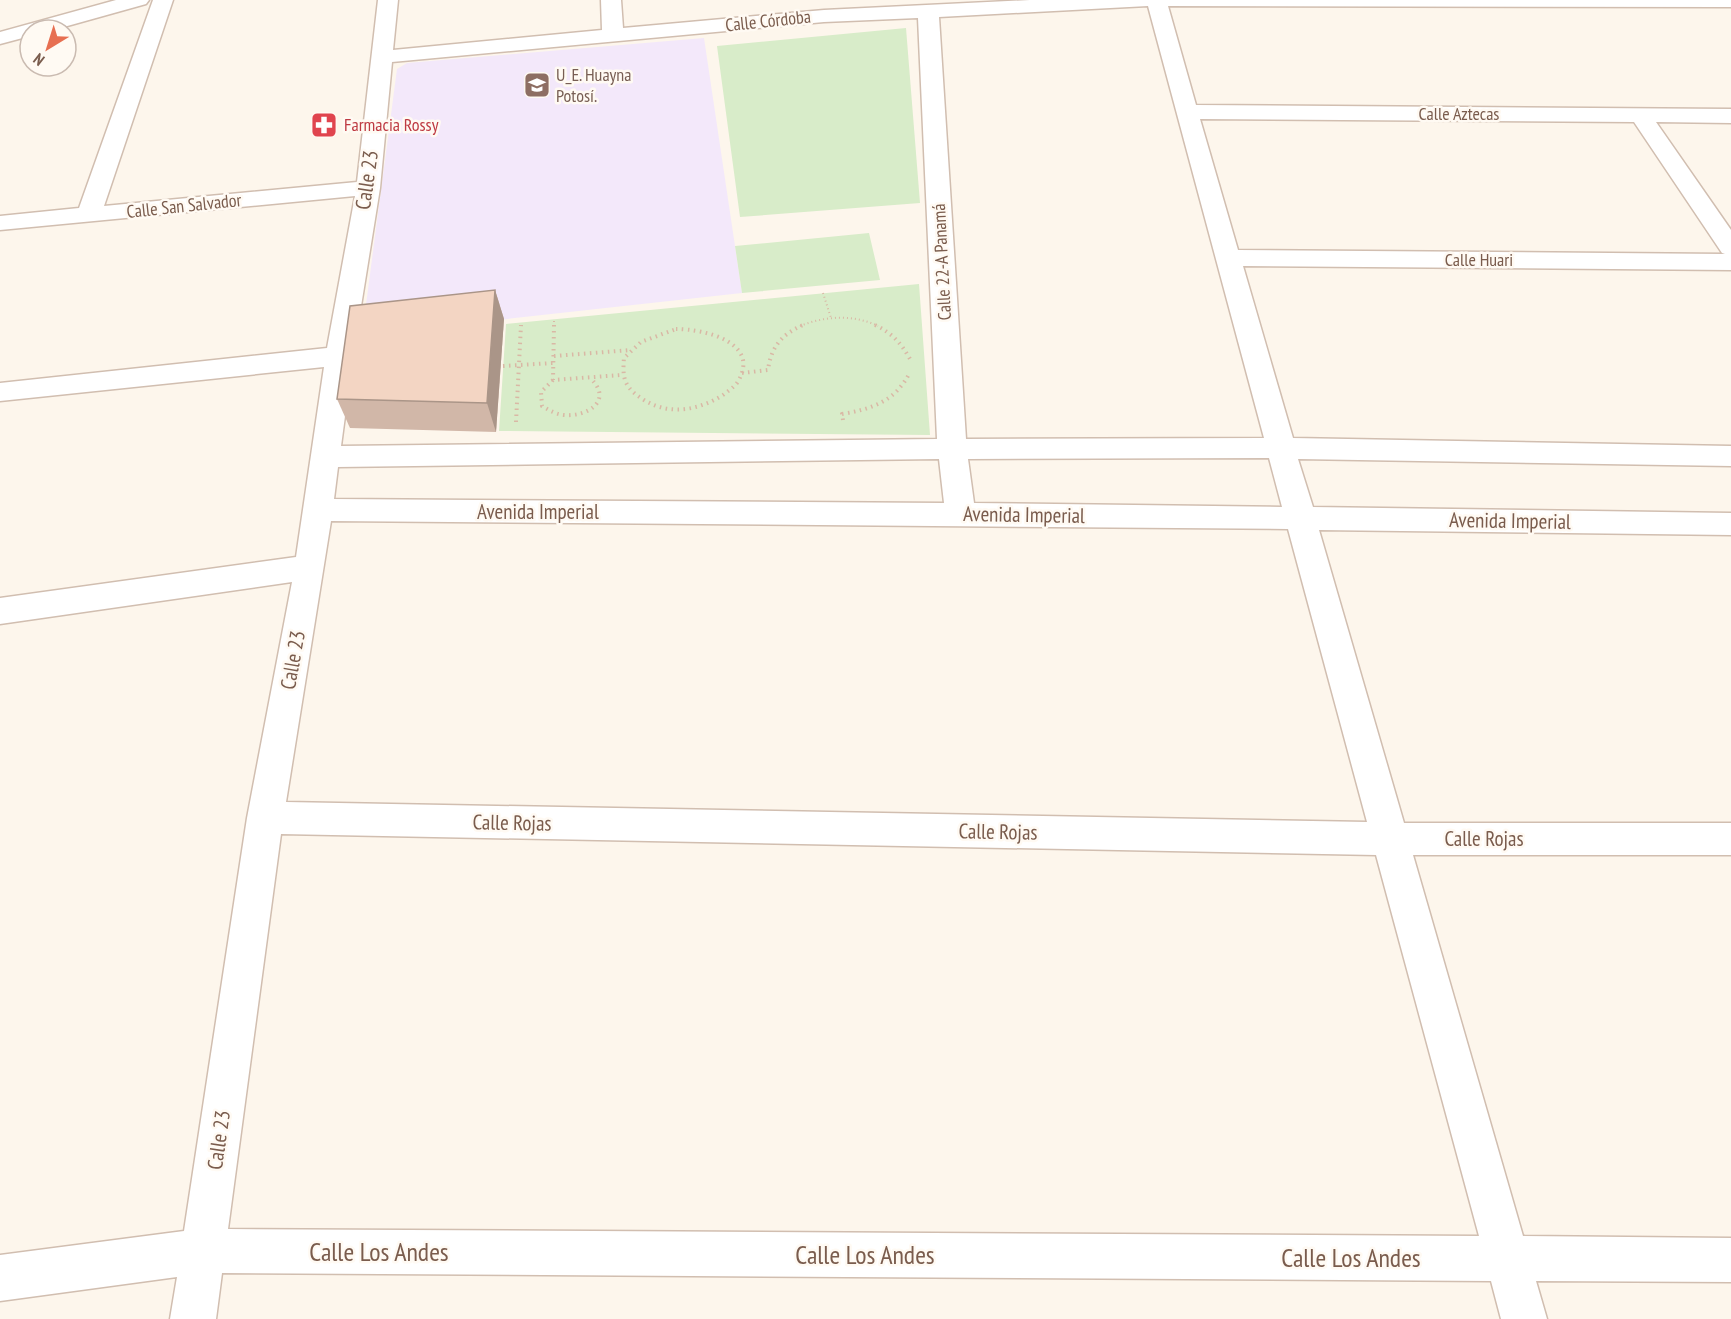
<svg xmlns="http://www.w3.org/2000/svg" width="1731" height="1319" viewBox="0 0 1731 1319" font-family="'PT Sans Narrow',sans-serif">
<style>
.education{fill:#f3e8fa}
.green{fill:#d8ecc9}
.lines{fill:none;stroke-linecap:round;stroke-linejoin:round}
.minor-casing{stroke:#d1beb0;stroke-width:3}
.path-far1{stroke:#d9b8a5;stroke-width:2;stroke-dasharray:1 3;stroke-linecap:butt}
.path{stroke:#d9b8a5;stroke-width:4;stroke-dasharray:1.5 4.5;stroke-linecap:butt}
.minor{fill:#fff;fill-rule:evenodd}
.wall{fill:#d1b7a8}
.shaded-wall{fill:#aa9588}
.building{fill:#f3d5c3;stroke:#aa9588;stroke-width:1.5}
.labels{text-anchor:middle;stroke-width:5;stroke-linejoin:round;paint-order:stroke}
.far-street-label{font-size:18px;fill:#7a5c4d;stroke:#fffaf3}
.far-education-label{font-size:18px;fill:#785e54;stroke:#fffaf3;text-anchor:start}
.far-health-label{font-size:18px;fill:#be3a42;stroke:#fffaf3;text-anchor:start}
.street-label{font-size:21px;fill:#7a5c4d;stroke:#fffaf3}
.near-street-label{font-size:26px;fill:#7a5c4d;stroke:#fffaf3}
</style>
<rect width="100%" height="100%" fill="#fdf6ec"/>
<path class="education" d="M704,38L742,293L362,335L397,69L407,63Z"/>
<path class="green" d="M906,28L920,203L740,217L717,46Z
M869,233L880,280L742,293L735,246Z
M919,284L930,435L499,431L506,324Z"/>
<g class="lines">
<defs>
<path id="minor" d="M116,0H149L146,4L53,30H30V36L0,44V32Z
M153,0H173L104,206L357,182L378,0H398L393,50L602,30L601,0H621L623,28L824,10L1030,0H1731V7L1168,6L1196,105L1731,109V123L1656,122L1731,230V270L1243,266L1293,438L1731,446V466L1298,459L1313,507L1731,513V535L1319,530L1404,823H1731V855H1413L1523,1236L1731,1238V1282L1536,1281L1547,1319H1501L1491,1281L222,1273L216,1319H170L177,1277L0,1301V1255L184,1231L247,818L292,582L0,624V598L296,557L324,367L0,401V383L327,348L355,196L0,230V216L79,208ZM1148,6L1264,438L966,439L939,17ZM918,18L937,439L341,446L353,356L380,188L392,62L824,22ZM1200,119L1634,122L1722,253L1725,254L1238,250ZM1269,458L1282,507L974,503L968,459ZM939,459L944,503L334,499L338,467ZM331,521L1288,529L1367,822L286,802ZM281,834L1376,855L1479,1236L228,1229Z"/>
</defs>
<use href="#minor" class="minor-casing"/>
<path class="path-far1" d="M823,293L831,318
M521,326V323
M554,326V321
M800,326C825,316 853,314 878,326"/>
<path class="path" d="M554,325L553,380L621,375
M875,325C892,333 901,343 910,359
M676,329C703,329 763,342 737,383C733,388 728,391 723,395C699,410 670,416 644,400C625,388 622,380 624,358L641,342Z
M554,356L631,350
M503,366L553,363
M742,373L768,370C771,347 782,334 803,325
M553,380L541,392L542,406C549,410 555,414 564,415C588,417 614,400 590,378
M843,420L842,414C872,409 896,401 910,372
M516,422L521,325"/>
<use href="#minor" class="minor"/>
</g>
<path class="wall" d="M495,290L504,319L496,432L350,428L337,399Z"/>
<path class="shaded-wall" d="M495,290L504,319L496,432L487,403Z"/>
<path class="building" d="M495,290L487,403L337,399L350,306Z"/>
<defs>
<symbol id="school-square" viewBox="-11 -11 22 22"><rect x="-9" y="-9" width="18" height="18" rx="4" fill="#8d6e63" stroke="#fffaf3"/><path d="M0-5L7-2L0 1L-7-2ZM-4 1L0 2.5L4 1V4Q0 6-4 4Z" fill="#fff"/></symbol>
<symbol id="pharmacy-square" viewBox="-11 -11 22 22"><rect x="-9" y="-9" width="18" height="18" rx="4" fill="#e0444e" stroke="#fffaf3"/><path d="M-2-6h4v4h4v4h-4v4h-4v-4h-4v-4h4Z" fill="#fff"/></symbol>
</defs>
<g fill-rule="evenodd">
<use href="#school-square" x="522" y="70" width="30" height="30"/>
<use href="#pharmacy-square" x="309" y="110" width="30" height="30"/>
</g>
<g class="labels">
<g class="far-street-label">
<text transform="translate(768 21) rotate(-6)" y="6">Calle Córdoba</text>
<text x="1459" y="120">Calle Aztecas</text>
<text transform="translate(184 206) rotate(-6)" y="6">Calle San Salvador</text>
<text x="1479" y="266">Calle Huari</text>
<text transform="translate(942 262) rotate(-93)" y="6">Calle 22-A Panamá</text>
</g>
<g class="far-education-label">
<text x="556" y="81">U_E. Huayna<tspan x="556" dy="21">Potosí.</tspan></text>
</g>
<g class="far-health-label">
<text x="344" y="131">Farmacia Rossy</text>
</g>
<g class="street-label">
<text transform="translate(367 180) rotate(-82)" y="7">Calle 23</text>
<text x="538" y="519">Avenida Imperial</text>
<text transform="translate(1024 515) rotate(1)" y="7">Avenida Imperial</text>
<text transform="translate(1510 521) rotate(1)" y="7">Avenida Imperial</text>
<text transform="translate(293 660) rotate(-80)" y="7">Calle 23</text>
<text transform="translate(512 823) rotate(1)" y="7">Calle Rojas</text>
<text transform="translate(998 832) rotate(1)" y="7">Calle Rojas</text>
<text x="1484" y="846">Calle Rojas</text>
<text transform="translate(219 1140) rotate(-82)" y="7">Calle 23</text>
</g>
<g class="near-street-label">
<text x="379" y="1261">Calle Los Andes</text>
<text x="865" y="1264">Calle Los Andes</text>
<text x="1351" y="1267">Calle Los Andes</text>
</g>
</g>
<g transform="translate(48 48) rotate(218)"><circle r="28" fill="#fffaf3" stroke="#cabbb1" stroke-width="1.5"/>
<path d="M0-4.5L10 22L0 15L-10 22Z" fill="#e76f51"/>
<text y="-9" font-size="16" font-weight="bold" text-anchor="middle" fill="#7a5c4d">N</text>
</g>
</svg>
